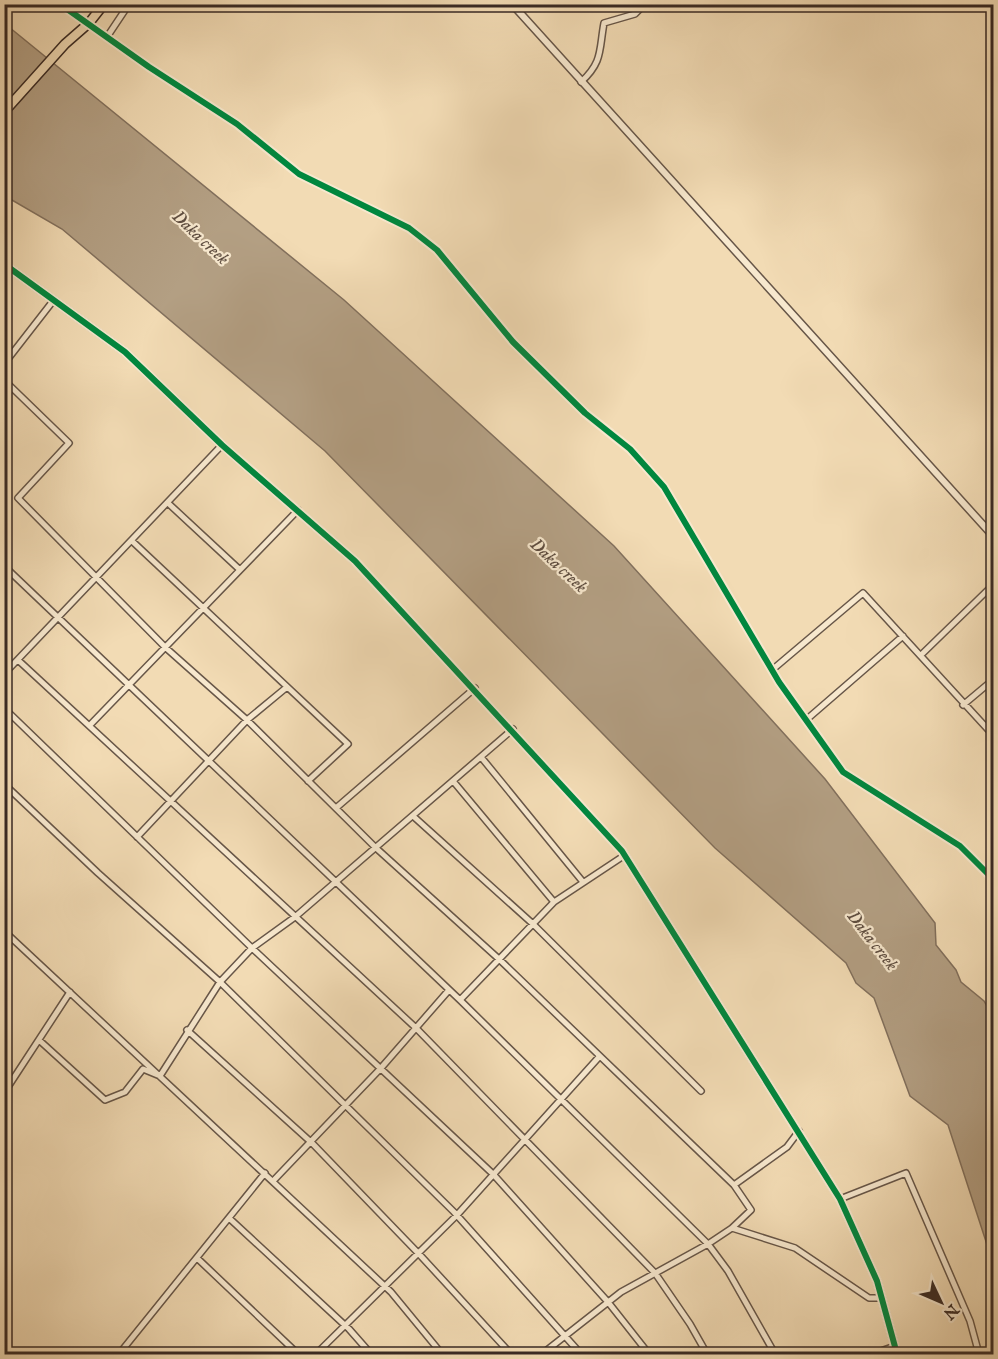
<svg xmlns="http://www.w3.org/2000/svg" width="998" height="1359" viewBox="0 0 998 1359" font-family="'IM FELL English',serif">
<style>
.water{fill:#b39f83;stroke:#82705d;stroke-width:1.5}
.lines{fill:none;stroke-linecap:round;stroke-linejoin:round}
.minor-casing{stroke:#675648;stroke-width:8}
.tertiary-casing{stroke:#675648;stroke-width:9}
.trunk-casing{stroke:#392a24;stroke-width:11}
.minor{stroke:#f7e8ce;stroke-width:5}
.tertiary{stroke:#f7e8ce;stroke-width:6}
.trunk{stroke:#f2dbb4;stroke-width:8}
.cycleway-casing{stroke:#f7e8ce;stroke-width:10}
.cycleway{stroke:#00873e;stroke-width:6}
.labels{text-anchor:middle;stroke-width:4.5;stroke-linejoin:round;paint-order:stroke}
.water-label{font-size:18px;font-style:italic;fill:#5e4d40;stroke:#f7e8ce}
</style>
<rect width="100%" height="100%" fill="#f2dbb4"/>
<filter id="stains"><feTurbulence type="fractalNoise" baseFrequency=".00333" numOctaves="4"/><feColorMatrix values="0 0 0 0 .2 0 0 0 0 .09 0 0 0 0 .02 0 0 0 .5 -.17"/></filter>
<radialGradient id="worn" r=".72"><stop offset=".6" stop-color="#630" stop-opacity="0"/><stop offset="1" stop-color="#630" stop-opacity=".3"/></radialGradient>
<path class="water" d="M4,23L344,300L614,546L825,779L935,923L936,945L956,970L961,982L984,1001L993,1017V1263L948,1125L910,1096L874,998L856,983L846,963L715,848L325,451L62,229L5,196Z"/>
<g class="lines">
<defs>
<path id="minor" d="M60,4L149,67L237,124L299,174L409,228L437,250L513,342L585,413L630,449L664,487L779,682L843,772L960,846L994,880
M107,37L129,4
M581,82C603,62 599,50 604,23L635,14L645,4
M4,364L53,301
M4,380L69,443L18,498L166,648L247,720L376,848L500,960L734,1185L751,1210L732,1228
M169,504L239,569
M132,541L348,744L308,781
M4,566L460,1000L708,1244L728,1271L775,1354
M921,655L994,584
M18,660L416,1028L655,1273L690,1324L707,1354
M772,670L863,593L994,736
M4,674L222,445
M963,705L994,679
M4,708L252,948L493,1174L608,1302L649,1354
M806,720L903,636
M91,724L298,510
M481,757L583,882
M453,781L554,902
M4,784L98,873L220,982L454,1212L581,1354
M336,808L475,688
M413,816L533,924L701,1091
M137,837L247,720L287,687
M4,931L391,1292L442,1354
M460,1000L554,902L625,855
M187,1030L312,1143L419,1254L511,1354
M39,1040L105,1100L125,1092L143,1069L160,1076L220,982L252,948L295,917L513,729
M4,1093L70,992
M274,1180L381,1068L449,990
M734,1185L787,1147L799,1131
M840,1199L906,1173L970,1321L979,1354
M229,1218L349,1329L371,1354
M197,1258L298,1354
M119,1354L265,1173
M316,1354L457,1215L599,1057
M542,1354L621,1292L708,1244L732,1228L795,1248L869,1298H882
M872,1354L895,1346"/>
<path id="tertiary" d="M512,4L994,537
M4,264L125,352L222,445L355,561L622,851L840,1199L877,1281L897,1354"/>
<path id="trunk" d="M4,112L65,44L89,23L104,4"/>
</defs>
<use href="#minor" class="minor-casing"/>
<use href="#tertiary" class="tertiary-casing"/>
<use href="#trunk" class="trunk-casing"/>
<use href="#minor" class="minor"/>
<use href="#tertiary" class="tertiary"/>
<use href="#trunk" class="trunk"/>
<defs>
<path id="cycleway" d="M60,4L149,67L237,124L299,174L409,228L437,250L513,342L585,413L630,449L664,487L779,682L843,772L960,846L994,880
M4,264L125,352L222,445L355,561L622,851L840,1199L877,1281L897,1354"/>
</defs>
<use href="#cycleway" class="cycleway-casing"/>
<use href="#cycleway" class="cycleway"/>
</g>
<g class="labels">
<g class="water-label">
<text transform="translate(201 237) rotate(43)" y="6">Daka creek</text>
<text transform="translate(559 565) rotate(43)" y="6">Daka creek</text>
<text transform="translate(873 940) rotate(52)" y="6">Daka creek</text>
</g>
</g>
<rect width="998" height="1359" fill="none" stroke="#f2dbb4" stroke-width="24"/>
<rect x="6" y="6" width="986" height="1347" fill="none" stroke="#392a24" stroke-width="3"/>
<rect x="12" y="12" width="974" height="1335" fill="none" stroke="#392a24" stroke-width="1.5"/>
<g transform="translate(941 1302) rotate(134)" stroke="#f7e8ce" stroke-width="4.5" paint-order="stroke">
<path d="M0-4.5L10 22L0 15L-10 22Z" fill="#392a24"/>
<text y="-9" font-size="16" font-weight="bold" text-anchor="middle" fill="#392a24">N</text>
</g>
<rect width="100%" height="100%" filter="url(#stains)"/>
<rect width="100%" height="100%" fill="url(#worn)"/>
</svg>
